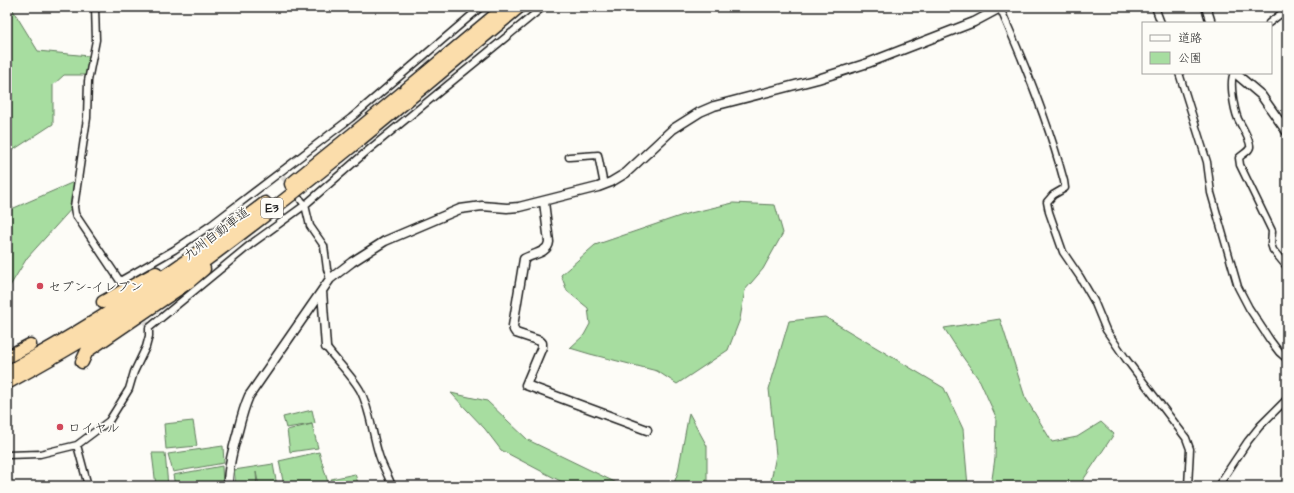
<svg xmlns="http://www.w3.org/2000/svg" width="1294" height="493" viewBox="0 0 1294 493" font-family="'Architects Daughter','Klee One',sans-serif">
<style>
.green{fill:#a7dda0;stroke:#627c5e}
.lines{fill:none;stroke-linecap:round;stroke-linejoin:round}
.minor-tunnel{stroke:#dbdad6;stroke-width:6;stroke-dasharray:6 3;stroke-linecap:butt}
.minor-casing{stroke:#1c1c1c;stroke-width:9}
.tertiary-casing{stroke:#1c1c1c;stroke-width:11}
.motorway-casing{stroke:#1c1c1c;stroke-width:15}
.minor{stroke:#fdfcf7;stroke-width:6}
.tertiary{stroke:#fdfcf7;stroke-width:8}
.motorway{stroke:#fbddab;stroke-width:12}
.poi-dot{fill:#d1495b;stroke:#fdfcf7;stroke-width:1.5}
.labels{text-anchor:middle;stroke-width:3.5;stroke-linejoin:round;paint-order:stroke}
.shield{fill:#fdfcf7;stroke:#605f5e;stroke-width:1}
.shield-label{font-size:12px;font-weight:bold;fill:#1c1c1c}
.street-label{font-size:13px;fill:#1c1c1c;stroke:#fdfcf7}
.poi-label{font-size:13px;fill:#1c1c1c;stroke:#fdfcf7;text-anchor:start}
</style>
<rect width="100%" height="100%" fill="#fdfcf7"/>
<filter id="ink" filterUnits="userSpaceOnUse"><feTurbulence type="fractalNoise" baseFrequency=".025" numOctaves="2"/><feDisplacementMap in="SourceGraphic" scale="8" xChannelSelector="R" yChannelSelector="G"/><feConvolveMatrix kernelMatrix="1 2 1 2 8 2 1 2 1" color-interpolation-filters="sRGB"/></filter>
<g filter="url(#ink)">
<path class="green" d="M11,7L38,51L89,56L87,75H64L53,85V124L7,154V10Z
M76,181L73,207L27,258L7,291V211Z
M733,203L775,205L783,233L763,269L745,290L740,319L728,350L677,384L657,371L590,354L570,348L584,335L590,324L588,308L567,291L561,275L595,245L686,214Z
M825,317L944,388L963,429L968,486H770L776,455L769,389L789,321Z
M1000,319L1025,397L1052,442L1077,437L1101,422L1114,434L1079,486H991L995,458L996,417L980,381L962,356L944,328Z
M451,393L487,401L528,440L623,486H570L541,471L501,450L485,429Z
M312,410L315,423L312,424L318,448L290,452L287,430L312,424L286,428L283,417Z
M689,413L707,446V486H673L678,472Z
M193,421L197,446L166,449L164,424Z
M223,446L224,463L173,472L168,454Z
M319,452L329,486H284L279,461Z
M152,453H165L168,486H156Z
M273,464L277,486H259L256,472L257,486H236L234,470Z
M222,466L223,486H175L173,475Z
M355,474L359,486H333L331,479Z"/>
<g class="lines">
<path class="minor-tunnel" d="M426,60L445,81
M283,177L301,200
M140,314L149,328"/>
<defs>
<path id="minor" d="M95,7L96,40L88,81L87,118L74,207L75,214L120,281L174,250L211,225L351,118L481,7
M1155,7L1161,23
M1000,8C1025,64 1048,121 1064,181L1065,188L1053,195L1047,202L1049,212L1063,252L1080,277L1094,301L1106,330L1126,359L1186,438L1190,449L1188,486
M1269,23L1287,9
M1179,73L1207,162L1211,193L1238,287L1249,308L1270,340L1279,352L1287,359
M1234,73C1229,82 1234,109 1238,119C1241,125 1251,141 1250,147C1249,152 1242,154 1239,158L1240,165L1272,231L1271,244L1273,250L1287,267
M569,157L598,155L604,185
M301,200L305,205L310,226L324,246L327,269L330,279
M326,347C337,362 351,374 360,390C370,409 372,432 378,452C381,464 388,475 392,486
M77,445L88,486
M7,455L40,454L77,445L109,421L129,389L134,372L146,347L149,336V328L251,244L305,205L366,152L543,7
M1218,486L1248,441L1260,426L1287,399"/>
<path id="tertiary" d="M1206,7L1211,23
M1235,73L1261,95L1287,132
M544,202L549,242C548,253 532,254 524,259L513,326L514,330L516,333L540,341L542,343V347L526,385L647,430
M322,291L326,347
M228,486C228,467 233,449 238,431C241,419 244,407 249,396L330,279L352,262L385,241L460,209L482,206L507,208L519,207L598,187L611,182L626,173L673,129L700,112L714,106L818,79L868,63L974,22L1002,7"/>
<path id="motorway" d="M291,184L359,129L505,7
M103,302L156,273
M7,357L30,345
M82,362L87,351L190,281L204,269
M7,372C98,323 183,266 265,203
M7,383C71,348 135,311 195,268C307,186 413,96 519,7"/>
</defs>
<use href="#minor" class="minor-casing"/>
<use href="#tertiary" class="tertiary-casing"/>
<use href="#motorway" class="motorway-casing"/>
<use href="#minor" class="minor"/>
<use href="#tertiary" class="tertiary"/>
<use href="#motorway" class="motorway"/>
</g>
</g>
<g class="poi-dot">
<circle cx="40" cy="286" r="4"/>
<circle cx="60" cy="427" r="4"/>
</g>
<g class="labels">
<rect class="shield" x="261" y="198" width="22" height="20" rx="3"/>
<g class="shield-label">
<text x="272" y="212">E3</text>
</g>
<g class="street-label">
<text transform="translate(216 233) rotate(-37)" y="5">九州自動車道</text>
</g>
<g class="poi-label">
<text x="48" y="291">セブン-イレブン</text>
<text x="68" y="432">ロイヤル</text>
</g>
</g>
<rect width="1294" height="493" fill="none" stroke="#fdfcf7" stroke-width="24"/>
<rect x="12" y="12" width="1270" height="469" fill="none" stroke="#1c1c1c" stroke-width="1.5" filter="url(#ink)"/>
<rect x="1142" y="22" width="130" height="52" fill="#fdfcf7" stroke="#a3a29f"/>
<rect x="1150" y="35" width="20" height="6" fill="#fdfcf7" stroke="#a3a29f"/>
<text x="1178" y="42" font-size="12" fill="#1c1c1c">道路</text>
<rect x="1150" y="52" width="20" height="12" fill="#a7dda0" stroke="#a3a29f"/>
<text x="1178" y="62" font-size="12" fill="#1c1c1c">公園</text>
</svg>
